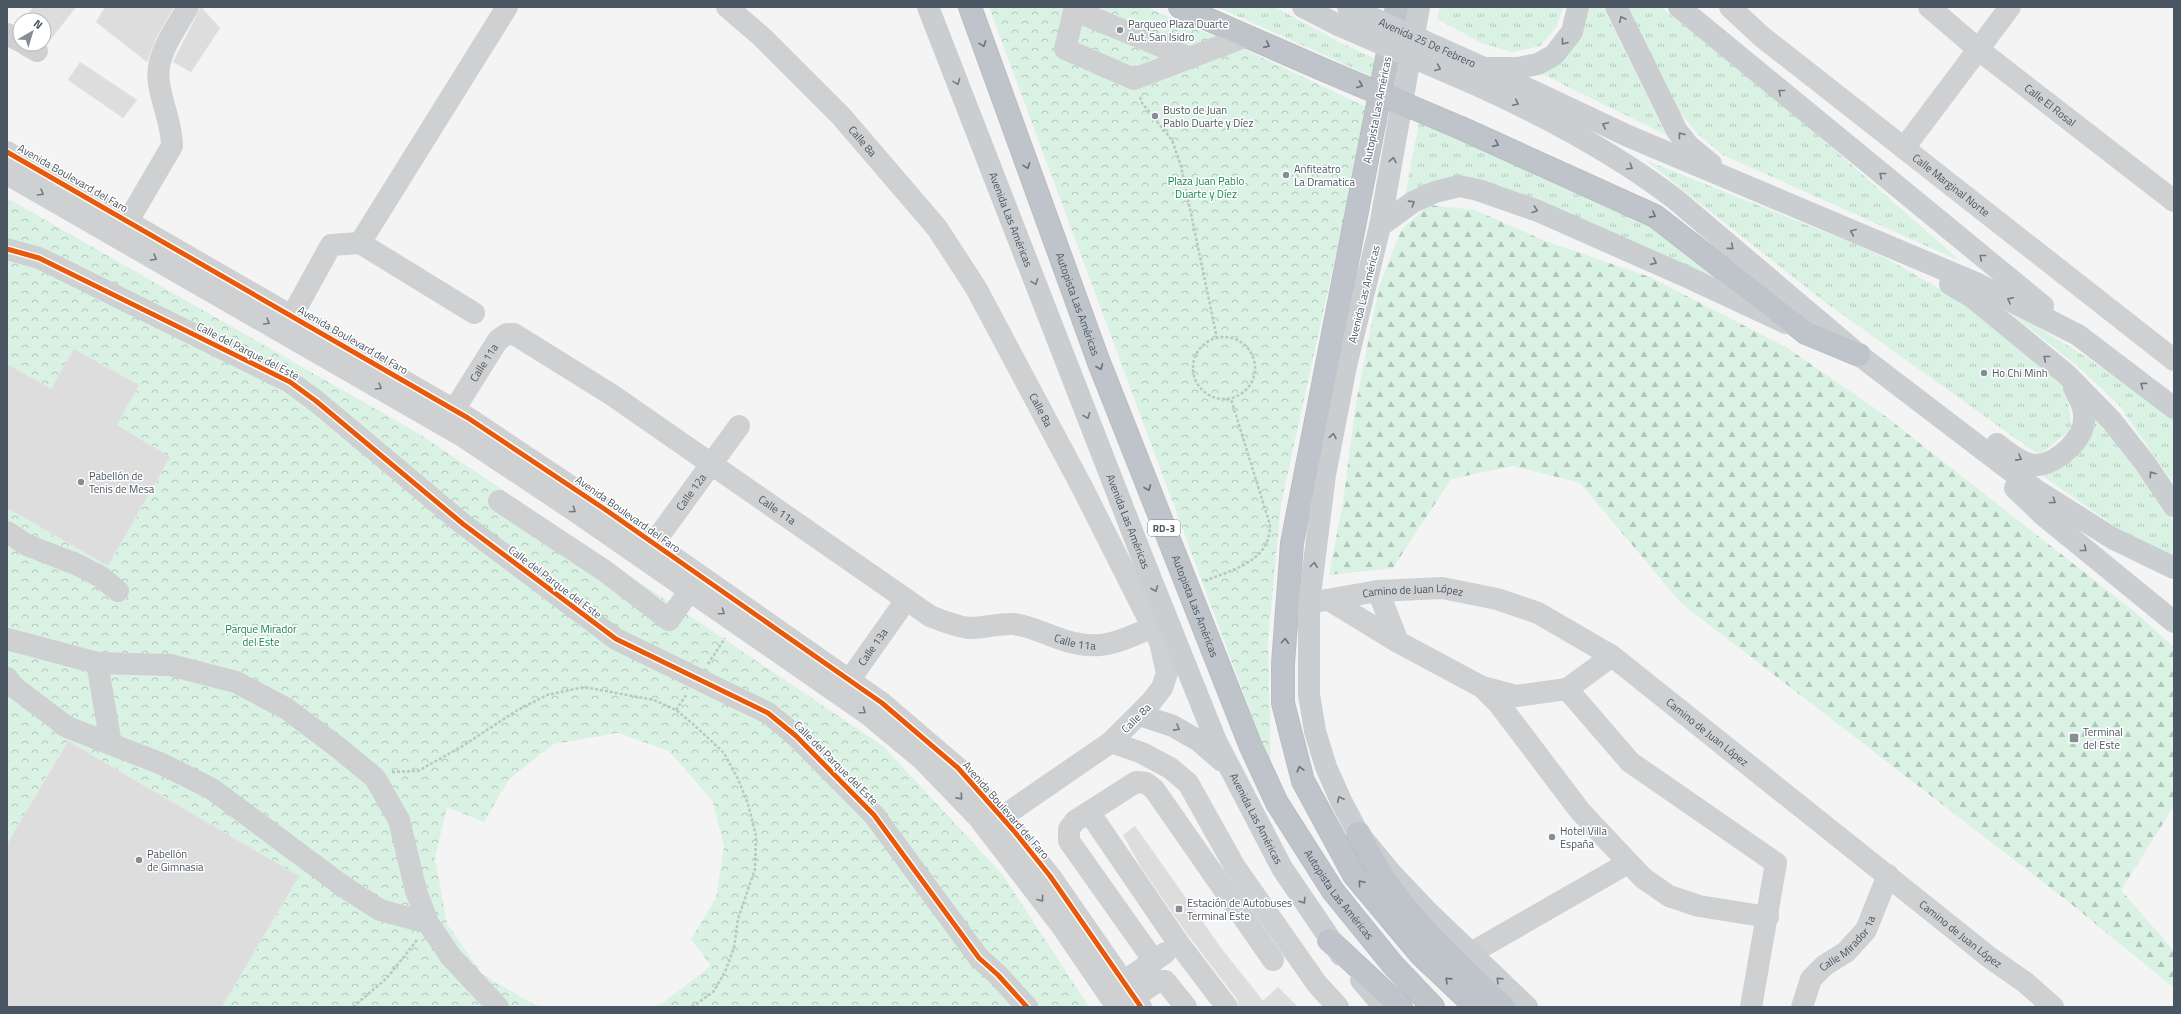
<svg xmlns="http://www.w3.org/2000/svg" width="2181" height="1014" viewBox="0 0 2181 1014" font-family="'Titillium Web',sans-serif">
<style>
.grass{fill:url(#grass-tufts)}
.forest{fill:url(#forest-firs)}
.park{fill:url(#park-crowns)}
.building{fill:#ddddde;stroke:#e5e6e7}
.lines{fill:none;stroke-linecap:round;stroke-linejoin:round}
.highway-casing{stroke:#b9bec3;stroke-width:24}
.path{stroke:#bcc7c4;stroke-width:2.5;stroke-dasharray:3 2;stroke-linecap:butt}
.minor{stroke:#ced0d2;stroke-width:22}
.major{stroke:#caced1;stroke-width:22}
.highway{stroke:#bec4c9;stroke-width:22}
.highway-bridge-casing{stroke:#b9bec3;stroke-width:24;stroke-linecap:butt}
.major-bridge{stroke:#caced1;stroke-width:22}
.highway-bridge{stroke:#bec4c9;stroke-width:22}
.cycleway-casing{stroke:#fff;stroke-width:8}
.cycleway{stroke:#e8590c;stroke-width:5}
.oneway{stroke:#707a83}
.oneway2{stroke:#67727b}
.oneway3{stroke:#727b83}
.poi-dot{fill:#868d94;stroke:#fff;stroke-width:1.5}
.labels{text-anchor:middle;stroke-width:3;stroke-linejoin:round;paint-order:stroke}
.shield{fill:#fff;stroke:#808990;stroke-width:1}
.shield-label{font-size:10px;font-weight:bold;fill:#4a5661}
.poi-label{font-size:11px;fill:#4a5661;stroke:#fff;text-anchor:start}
.street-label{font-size:11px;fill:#4a5661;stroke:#fff}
.park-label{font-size:11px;fill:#17864f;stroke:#fff}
</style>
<defs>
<pattern id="grass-tufts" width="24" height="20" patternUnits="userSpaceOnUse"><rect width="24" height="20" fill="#d9f2e3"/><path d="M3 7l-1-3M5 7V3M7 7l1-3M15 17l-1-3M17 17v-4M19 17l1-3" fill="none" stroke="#b2c7bb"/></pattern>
<pattern id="forest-firs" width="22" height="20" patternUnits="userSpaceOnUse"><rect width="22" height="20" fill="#d9f2e3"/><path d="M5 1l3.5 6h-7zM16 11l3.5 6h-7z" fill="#b2c7bb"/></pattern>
<pattern id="park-crowns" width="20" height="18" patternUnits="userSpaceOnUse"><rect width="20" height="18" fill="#d9f2e3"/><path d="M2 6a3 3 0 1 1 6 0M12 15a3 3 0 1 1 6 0" fill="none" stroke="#b2c7bb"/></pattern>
</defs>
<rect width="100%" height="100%" fill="#f4f4f4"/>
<path class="grass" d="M1217,7H1275L1343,44L1381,61L1378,79Z
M1440,7H1563L1557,26L1540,46L1512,52L1482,43L1437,19Z
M1588,7H1603L1666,135L1542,74L1582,38Z
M1625,7H1661L1802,121L1960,261L1723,155L1699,135L1676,108Z
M1419,122L1457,133L1656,224L1756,304L1494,188L1405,196Z
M1645,160L1860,246L1895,263L1957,299L2066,387L2072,429L2039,455L1825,302Z
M2005,309C2064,342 2120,377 2174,418V484L2119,405L2074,363Z
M2095,415L2174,521V557L2120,530L2043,476C2075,462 2090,451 2095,415Z"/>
<path class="forest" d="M1429,205L1475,210L1545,241L1650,277L1789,349L1880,412L2135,612L2174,647V806L2121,890L2174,951V988L2075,907L1681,603L1580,483L1513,466L1451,479L1393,568L1329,575L1343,502L1356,403L1379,287L1401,230Z"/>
<path class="park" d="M989,7H1146L1244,49L1368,108L1281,504L1268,640L1271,767Z
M7,198L421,435L883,746L1003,875L1089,1007H648L660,1005L711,966L691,939L716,898L724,846L712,800L669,751L618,733L554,744L509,779L484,822L447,807L435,858L447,924L482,974L533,1004L546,1007H7Z"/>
<path class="building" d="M33,7H76L47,44L44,41V20H24Z
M105,7H174L156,38L147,62L96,22Z
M201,7L220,28L191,72L173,62Z
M80,62L137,100L123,118L68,80Z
M74,349L139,385L117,425L170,457L108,566L7,508V364L51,389Z
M68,741L299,876L222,1007H7V844Z
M1135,826L1221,948L1263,1001L1278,987L1298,1007H1239L1237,999L1185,931L1141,867L1123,835Z"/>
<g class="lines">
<defs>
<g id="highway">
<path id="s10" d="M970,7L1098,360L1251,747L1277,803L1333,891L1393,965L1433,1007"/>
<path d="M1180,7L1324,70"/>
<path d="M1397,7L1292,543L1283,664V703L1303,781L1354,875L1421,955L1476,1007"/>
<path d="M1461,128L1655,216L1806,333L1859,355"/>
<path d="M1358,833C1367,848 1374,864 1384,878C1417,927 1462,967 1504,1007"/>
<path d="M1329,940L1401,1007"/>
</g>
</defs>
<use href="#highway" class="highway-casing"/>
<path class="path" d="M1140,97L1142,103L1172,140L1181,166L1217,338
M1193 368a31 31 0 1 1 62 0a31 31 0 1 1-62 0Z
M1205,581C1233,569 1270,562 1270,525L1231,399
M708,664L725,638
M676,710L687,694
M392,772L418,771L461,747L516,711L547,695L584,687L654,700L676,710L693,724L724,753L738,779L748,804L756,836L755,869L738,919L734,948L725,972L713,992L692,1007
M353,1007L387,978L417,940"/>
<g class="minor">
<path id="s1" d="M727,7L762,37L841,116L937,228L976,288L1083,489L1160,642L1167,673L1162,688L1151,702L1111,742L1002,817"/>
<path d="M1075,7L1065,49L1134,79L1247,36"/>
<path id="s2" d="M1730,7L1761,36L2174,360"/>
<path id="s3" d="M1929,7L1979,50L2174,201"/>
<path d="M1076,11L1190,58"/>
<path d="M7,34L20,41"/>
<path d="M25,44L37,51"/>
<path d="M1904,148L2010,7"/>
<path d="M7,152L468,418L603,508L882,703L958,768L1014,831L1050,876L1141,1007"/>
<path d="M7,174L464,437L578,513L869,715L923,760L978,817L1061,925L1117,1007"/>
<path d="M121,233L172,146C172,124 162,105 159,83C154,56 176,29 188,7"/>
<path d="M360,243L507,7"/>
<path d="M7,249L39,258L290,382L316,401L463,524L616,639L768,713L796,736L874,815L979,958L998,975L1027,1007"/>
<path d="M292,316L331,245L360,243L474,313"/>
<path id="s4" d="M454,410L498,340L507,334H514L612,395L930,616C943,621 957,627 971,628C985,628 1000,623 1014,624C1028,626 1039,631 1052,636C1095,653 1111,645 1151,628"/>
<path d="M499,501L605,571L669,620L690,590"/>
<path d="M7,532L27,545L78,565L101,577L118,591"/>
<path id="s5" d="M645,555L739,426"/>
<path d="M1378,591L1398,642"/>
<path d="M1331,601L1398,642L1482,687L1516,696L1567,689L1612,656"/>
<path id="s6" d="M1309,603L1378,591L1442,588L1497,599L1538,613L1612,656L1989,957L2026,983L2053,1007"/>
<path d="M7,639L97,663L170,665L236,682L287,709L340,749L375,778L399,820L416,891L428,923L451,957L498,1007"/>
<path d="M97,663L111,744"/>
<path d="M7,678L14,687L67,727L162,764L212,789L344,887L380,910L428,923"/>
<path d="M1482,687L1499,704L1580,811L1643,878L1669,896L1699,906L1768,917"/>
<path d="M1567,689L1630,762L1776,863L1751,1007"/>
<path id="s7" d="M841,692L906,600"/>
<path d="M1111,742L1142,753L1170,768L1188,783L1235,867L1317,984L1338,1007"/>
<path d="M1089,812L1179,944L1227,1007"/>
<path d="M1471,953L1628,863"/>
<path d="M1154,961L1069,841V829L1075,821L1136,782L1146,783L1154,789L1273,960"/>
<path d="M1123,982L1165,953"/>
<path d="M1134,997L1158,981H1165L1186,1007"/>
<path id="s8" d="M1802,1007L1811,979L1825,965L1846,952L1866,930L1888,875"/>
</g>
<g class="major">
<path id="s9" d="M928,7L1141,554L1216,741L1282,868L1341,955"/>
<path d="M1303,7L1338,25"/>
<path d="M1419,7L1380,226L1346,366L1325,475L1309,603V695L1315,731L1326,767L1341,801L1358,833L1391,873L1429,913L1527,1007"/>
<path d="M1616,7L1677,131L1689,146L1711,164"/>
<path d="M1679,7L2043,306"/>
<path d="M1484,68L1628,136L1978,284L2078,335L2174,408"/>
<path d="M1489,68H1518L1538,64L1554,55L1572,32L1578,7"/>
<path d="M1481,87C1549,118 1615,153 1675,199L1859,355L2036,490L2112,538L2174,568"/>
<path d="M1380,226L1413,202L1435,192L1459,186L1478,190L1538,211L1685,276L1786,323"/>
<path d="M1950,284L1972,297L2066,374L2111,420L2145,463L2174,506"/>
<path d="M1997,444C2007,452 2025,466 2038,465C2058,463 2086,438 2084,416C2084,406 2079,397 2074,388"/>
<path d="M2015,488L2043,515L2174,622"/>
<path d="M1140,715L1173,726L1199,741L1222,761"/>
<path d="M1361,980L1384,1007"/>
</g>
<use href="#highway" class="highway"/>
<defs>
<path id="highway-bridge" d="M1324,70L1461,128"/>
</defs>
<use href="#highway-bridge" class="highway-bridge-casing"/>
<g class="major-bridge">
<path id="s11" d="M1348,7L1484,68"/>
<path d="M1338,25L1481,87"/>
</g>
<use href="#highway-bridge" class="highway-bridge"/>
<defs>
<path id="cycleway" d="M7,152L468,418L603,508L882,703L958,768L1014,831L1050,876L1141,1007
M7,249L39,258L290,382L316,401L463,524L616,639L768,713L796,736L874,815L979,958L998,975L1027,1007"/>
</defs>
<use href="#cycleway" class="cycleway-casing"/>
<use href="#cycleway" class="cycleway"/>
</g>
<defs><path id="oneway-chevron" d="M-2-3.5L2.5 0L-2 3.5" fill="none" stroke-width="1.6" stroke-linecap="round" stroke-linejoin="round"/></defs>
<g class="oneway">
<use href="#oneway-chevron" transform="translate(1622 19) rotate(-116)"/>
<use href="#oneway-chevron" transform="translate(1564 42) rotate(128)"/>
<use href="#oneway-chevron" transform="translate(1438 68) rotate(23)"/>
<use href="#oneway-chevron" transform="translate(957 82) rotate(69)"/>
<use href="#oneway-chevron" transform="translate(1781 92) rotate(-141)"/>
<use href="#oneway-chevron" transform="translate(1516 103) rotate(25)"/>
<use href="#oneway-chevron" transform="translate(1605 125) rotate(-155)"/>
<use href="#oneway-chevron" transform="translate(1681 135) rotate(-127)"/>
<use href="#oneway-chevron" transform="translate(1393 160) rotate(-79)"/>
<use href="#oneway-chevron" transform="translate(1630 167) rotate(31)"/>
<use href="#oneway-chevron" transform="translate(1882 175) rotate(-141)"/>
<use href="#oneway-chevron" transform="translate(1412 203) rotate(-32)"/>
<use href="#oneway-chevron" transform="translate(1535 210) rotate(20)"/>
<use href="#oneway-chevron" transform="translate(1853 232) rotate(-157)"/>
<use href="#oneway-chevron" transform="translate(1731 247) rotate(40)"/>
<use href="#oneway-chevron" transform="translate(1982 257) rotate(-141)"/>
<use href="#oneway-chevron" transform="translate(1654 262) rotate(24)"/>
<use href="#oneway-chevron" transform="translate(1035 282) rotate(69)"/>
<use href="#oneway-chevron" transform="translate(2010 300) rotate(-153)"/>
<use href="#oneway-chevron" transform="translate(2046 358) rotate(-141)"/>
<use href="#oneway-chevron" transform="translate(2143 385) rotate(-144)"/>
<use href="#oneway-chevron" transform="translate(1087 416) rotate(69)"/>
<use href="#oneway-chevron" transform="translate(1333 436) rotate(-79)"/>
<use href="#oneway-chevron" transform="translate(2019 458) rotate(28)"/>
<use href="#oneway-chevron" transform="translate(2152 474) rotate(-124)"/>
<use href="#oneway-chevron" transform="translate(2053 501) rotate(34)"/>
<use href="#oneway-chevron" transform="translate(2084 549) rotate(39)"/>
<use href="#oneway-chevron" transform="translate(1314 565) rotate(-83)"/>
<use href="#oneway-chevron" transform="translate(1155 589) rotate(68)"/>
<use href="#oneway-chevron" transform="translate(1177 728) rotate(29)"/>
<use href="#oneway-chevron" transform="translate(1340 799) rotate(-115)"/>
<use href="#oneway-chevron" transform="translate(1303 901) rotate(57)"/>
<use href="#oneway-chevron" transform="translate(1499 980) rotate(-136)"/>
</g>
<g class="oneway2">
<use href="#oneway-chevron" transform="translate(983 44) rotate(70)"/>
<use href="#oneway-chevron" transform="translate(1267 45) rotate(24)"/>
<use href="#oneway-chevron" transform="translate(1360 85) rotate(23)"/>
<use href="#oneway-chevron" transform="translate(1496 144) rotate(24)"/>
<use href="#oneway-chevron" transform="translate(1027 166) rotate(70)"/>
<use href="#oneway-chevron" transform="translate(1653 215) rotate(29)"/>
<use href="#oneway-chevron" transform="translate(1100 367) rotate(68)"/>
<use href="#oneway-chevron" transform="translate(1148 488) rotate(68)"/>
<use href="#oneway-chevron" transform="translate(1285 641) rotate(-86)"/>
<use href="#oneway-chevron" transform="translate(1300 769) rotate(-105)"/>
<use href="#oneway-chevron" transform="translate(1361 883) rotate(-130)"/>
<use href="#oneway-chevron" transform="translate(1448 980) rotate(-136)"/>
</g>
<g class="oneway3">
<use href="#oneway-chevron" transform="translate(41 193) rotate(30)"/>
<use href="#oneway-chevron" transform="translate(154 258) rotate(30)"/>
<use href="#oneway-chevron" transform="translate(267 322) rotate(30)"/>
<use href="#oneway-chevron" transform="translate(379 387) rotate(30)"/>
<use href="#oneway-chevron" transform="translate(573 510) rotate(34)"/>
<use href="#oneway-chevron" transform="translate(722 612) rotate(35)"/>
<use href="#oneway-chevron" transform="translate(863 711) rotate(35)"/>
<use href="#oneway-chevron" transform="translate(960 797) rotate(48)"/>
<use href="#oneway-chevron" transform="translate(1041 899) rotate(53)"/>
</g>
<g class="poi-dot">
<circle cx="1120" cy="30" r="4"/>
<circle cx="1155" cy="116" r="4"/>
<circle cx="1286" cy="175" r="4"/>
<circle cx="1984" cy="373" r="4"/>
<circle cx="81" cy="482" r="4"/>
<rect x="2069" y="733" width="10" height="10" rx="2"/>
<circle cx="1552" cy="837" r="4"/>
<circle cx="139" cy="860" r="4"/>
<rect x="1175" y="905" width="8" height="8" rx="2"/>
</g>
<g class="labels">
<rect class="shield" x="1148" y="520" width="32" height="16" rx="3"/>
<g class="shield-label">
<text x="1164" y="532">RD-3</text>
</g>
<g class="poi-label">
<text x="1128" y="28">Parqueo Plaza Duarte<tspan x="1128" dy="13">Aut. San Isidro</tspan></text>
<text x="1163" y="114">Busto de Juan<tspan x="1163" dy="13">Pablo Duarte y Díez</tspan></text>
<text x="1294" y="173">Anfiteatro<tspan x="1294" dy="13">La Dramatica</tspan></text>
<text x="1992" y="377">Ho Chi Minh</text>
<text x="89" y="480">Pabellón de<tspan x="89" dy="13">Tenis de Mesa</tspan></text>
<text x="2083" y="736">Terminal<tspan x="2083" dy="13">del Este</tspan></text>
<text x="1560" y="835">Hotel Villa<tspan x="1560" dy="13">España</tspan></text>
<text x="147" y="858">Pabellón<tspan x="147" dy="13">de Gimnasia</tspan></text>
<text x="1187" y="907">Estación de Autobuses<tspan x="1187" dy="13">Terminal Este</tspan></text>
</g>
<g class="street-label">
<text dy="4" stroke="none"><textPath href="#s11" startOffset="87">Avenida 25 De Febrero</textPath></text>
<text dy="4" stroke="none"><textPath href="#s3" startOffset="156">Calle El Rosal</textPath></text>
<text transform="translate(1377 110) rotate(-79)" y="4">Autopista Las Américas</text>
<text dy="4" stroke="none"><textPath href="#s1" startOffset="191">Calle 8a</textPath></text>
<text transform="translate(73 178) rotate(30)" y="4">Avenida Boulevard del Faro</text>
<text dy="4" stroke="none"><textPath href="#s2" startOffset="284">Calle Marginal Norte</textPath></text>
<text dy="4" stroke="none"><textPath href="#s9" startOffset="228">Avenida Las Américas</textPath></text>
<text transform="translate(1364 294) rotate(-76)" y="4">Avenida Las Américas</text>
<text dy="4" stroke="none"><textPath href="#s10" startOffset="316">Autopista Las Américas</textPath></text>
<text transform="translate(353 340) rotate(30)" y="4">Avenida Boulevard del Faro</text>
<text transform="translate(248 351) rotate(27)" y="4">Calle del Parque del Este</text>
<text dy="4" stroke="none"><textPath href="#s4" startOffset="56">Calle 11a</textPath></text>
<text dy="4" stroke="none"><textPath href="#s1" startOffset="515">Calle 8a</textPath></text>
<text dy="4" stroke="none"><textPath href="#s5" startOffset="78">Calle 12a</textPath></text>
<text dy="4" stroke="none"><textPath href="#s4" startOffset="417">Calle 11a</textPath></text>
<text transform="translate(628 514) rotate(35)" y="4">Avenida Boulevard del Faro</text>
<text dy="4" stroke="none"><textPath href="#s9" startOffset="552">Avenida Las Américas</textPath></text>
<text transform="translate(555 582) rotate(37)" y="4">Calle del Parque del Este</text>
<text dy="4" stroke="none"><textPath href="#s6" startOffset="105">Camino de Juan López</textPath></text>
<text dy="4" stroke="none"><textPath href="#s10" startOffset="640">Autopista Las Américas</textPath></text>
<text dy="4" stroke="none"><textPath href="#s4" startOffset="753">Calle 11a</textPath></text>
<text dy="4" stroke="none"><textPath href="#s7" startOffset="55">Calle 13a</textPath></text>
<text transform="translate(1136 718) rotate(-45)" y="4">Calle 8a</text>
<text dy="4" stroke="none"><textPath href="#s6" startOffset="441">Camino de Juan López</textPath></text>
<text transform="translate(836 763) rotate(45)" y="4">Calle del Parque del Este</text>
<text transform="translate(1006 810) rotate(49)" y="4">Avenida Boulevard del Faro</text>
<text dy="4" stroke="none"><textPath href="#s9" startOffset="876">Avenida Las Américas</textPath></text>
<text dy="4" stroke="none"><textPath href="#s10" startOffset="964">Autopista Las Américas</textPath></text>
<text dy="4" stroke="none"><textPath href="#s6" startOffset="765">Camino de Juan López</textPath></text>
<text dy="4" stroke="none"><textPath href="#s8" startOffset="81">Calle Mirador 1a</textPath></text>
</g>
<g class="park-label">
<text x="1206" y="185">Plaza Juan Pablo<tspan x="1206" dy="13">Duarte y Díez</tspan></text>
<text x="261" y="633">Parque Mirador<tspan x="261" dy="13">del Este</tspan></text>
</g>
</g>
<rect width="2181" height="1014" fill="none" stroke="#4a5661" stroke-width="16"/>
<g transform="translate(32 32) rotate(38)"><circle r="19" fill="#ffffff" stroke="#b7bbc0"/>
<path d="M0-3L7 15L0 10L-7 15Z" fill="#868d94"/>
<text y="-6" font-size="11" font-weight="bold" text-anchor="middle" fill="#4a5661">N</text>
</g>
</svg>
